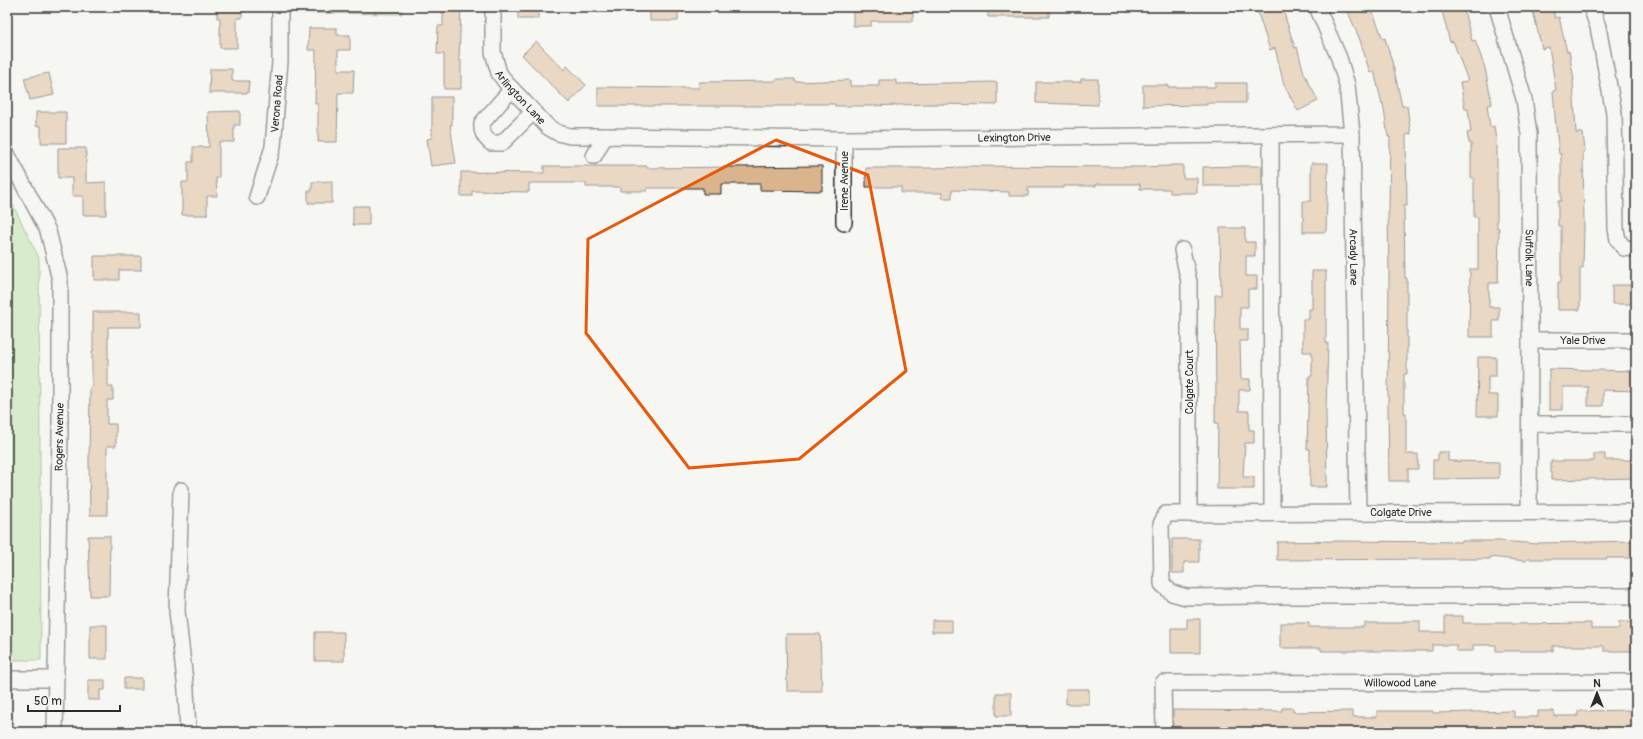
<svg xmlns="http://www.w3.org/2000/svg" width="1643" height="739" viewBox="0 0 1643 739" font-family="Pangolin,sans-serif">
<style>
.green{fill:#b4dd9a;stroke:#708462}
.building{fill:#dab48c;stroke:#2b2b2b}
.lines{fill:none;stroke-linecap:round;stroke-linejoin:round}
.minor-casing{stroke:#2b2b2b;stroke-width:18}
.minor{stroke:#f6f6f2;stroke-width:15}
.marked{fill:none;stroke:#e8590c;stroke-width:3;stroke-linejoin:round}
.labels{text-anchor:middle;stroke-width:4;stroke-linejoin:round;paint-order:stroke}
.street-label{font-size:11px;fill:#2b2b2b;stroke:#f6f6f2}
</style>
<rect width="100%" height="100%" fill="#f6f6f2"/>
<filter id="ink" filterUnits="userSpaceOnUse"><feTurbulence type="fractalNoise" baseFrequency=".025" numOctaves="2"/><feDisplacementMap in="SourceGraphic" scale="8" xChannelSelector="R" yChannelSelector="G"/><feConvolveMatrix kernelMatrix="1 2 1 2 8 2 1 2 1" color-interpolation-filters="sRGB"/></filter>
<g filter="url(#ink)">
<path class="green" d="M296,7H402V14L296,13Z
M7,193L39,258L41,660H7Z"/>
<path class="building" d="M217,7H242V18H237V48H220V18H217Z
M443,7H461L459,60H461V89H444V54H437L438,26H443Z
M518,7H538V19H518Z
M650,7H678V21H650Z
M853,7H913V21H871V26H853Z
M988,7H1049V17H988Z
M1256,7H1282L1295,48L1297,47L1304,73L1318,101L1298,111L1284,85L1275,48L1270,50Z
M1346,7H1371L1383,39L1385,38L1393,65L1402,106H1407L1411,134L1406,135L1407,206H1404L1405,278H1407V374H1404V413H1406V454H1418V469H1408V481H1389L1388,407L1389,273L1388,211H1389L1390,137H1388L1383,103L1382,104L1374,71L1370,73L1360,40Z
M1441,7H1463L1472,41L1475,40L1485,68L1492,104L1487,105L1490,127L1494,126L1497,147V228H1499L1498,283H1489V307H1499V321H1493V337H1469L1470,269H1478V217H1474V178H1471V143H1469L1467,133L1471,132L1468,109H1465L1460,82L1468,81L1453,41L1450,42Z
M1532,7H1552L1555,18L1559,17L1567,52L1569,51L1574,80H1573L1576,133H1583L1585,151L1583,152L1584,226L1583,268H1580V310H1558V282H1561V226H1558V201H1561V154H1559L1555,117L1553,91L1556,90L1549,47L1542,49Z
M309,28H337V35H350V50H338V70H354L353,93H338L337,142H318V104H315L316,50H308Z
M536,41L564,70L567,66L586,85L569,103L522,55Z
M210,69H232V81H249L248,93H209Z
M49,73L54,95L30,100L24,78Z
M776,79H795V82L850,80V86H879V80H896V84L997,82V105L929,104L869,106H835V104H795V106H598V87L699,88V82L776,81Z
M1081,79H1098V105L1036,103V82H1081Z
M1215,83H1246V103H1207V105L1143,106V85H1168V87H1215Z
M432,97H452V125H450L456,163L431,166L427,139L432,138Z
M240,111V125H234V142H219V178H216L217,196H207V215H182V182H188V162H193V147H209L208,112Z
M36,112H66V143H41V126H36Z
M58,148H86V183L106,182V215H83V196H72V178H58Z
M1311,163H1328L1326,232H1303V201H1311Z
M1170,165H1183V178H1197V193H1170V189H1140V184H1096V186H1064V188H1028V196H1009V192L952,190V198H942V193H901V187H866V168H933L967,167V166L1140,167L1170,166Z
M544,166H647V168L822,166V191L760,190V184H721V194H703V188H647V191H620V187H586V183H529V192L472,191V196H461V172L544,173Z
M1238,166H1262V186H1203V167Z
M332,181V203H308V191H312V182Z
M353,206H369V225H353Z
M1220,228H1245V242H1255V256H1246V276H1257V289H1248V307H1240V329H1248V341H1240L1241,379H1250V390H1239V411H1249V430H1254V443H1245L1243,477H1254V489H1217L1218,423H1215V396H1216L1215,295H1221Z
M94,256H141V270H119V280H94Z
M1312,271H1326V343H1328L1326,410L1327,487H1310V449H1307L1309,376H1312V352H1303V319H1309V309H1312Z
M1612,285H1636V304H1612Z
M93,312H141V327H108V387H113V400H107V424H116V446H107V515H90L89,462L90,387H92V351H93Z
M1478,357H1496V376H1488V395H1498V416H1477Z
M1549,369L1636,371V391L1603,390V406H1588V387H1563V410H1549Z
M1438,452H1448V461L1499,462V478L1433,479V460H1438Z
M1594,454H1605V460H1636V478L1551,480V461H1594Z
M88,536H110L109,596H90Z
M1172,539H1199V562H1184V573H1172Z
M1336,541L1462,542V541H1500L1538,544V543L1636,541V558H1607V559H1527L1526,561L1490,557V559H1454L1277,560V542Z
M1445,616H1463V623H1512V624L1591,623V629H1619V622H1634V651H1604V646H1553V651H1496V645H1473V651H1456V645H1432V651H1321V648H1280V623H1309V627H1364V623H1403V621H1420V632H1445Z
M1187,619H1200V653H1171V628H1187Z
M932,620H952V632H932Z
M90,625H107V659H90Z
M315,632H344V661H315Z
M786,634H820L822,691H787Z
M124,678H142V689H124Z
M88,680H105V690H100V700H88Z
M1066,689H1089V704H1066Z
M996,693H1011V716H996Z
M1282,708H1293V712L1353,711V717H1377V711H1433V713L1514,711V717H1538V711H1554V716H1578V711L1635,710V732H1173V710L1282,711Z"/>
<g class="lines">
<defs>
<g id="minor">
<path id="s1" d="M493,7V52L499,73L507,84L548,127L558,133L570,136H605"/>
<path id="s2" d="M1317,7L1339,58L1347,85L1352,134L1358,512"/>
<path id="s3" d="M1497,7L1524,99L1529,134L1530,340L1529,512"/>
<path d="M1591,7L1598,27L1614,113L1616,229L1618,240L1624,248L1636,249"/>
<path d="M512,89L482,123C481,132 484,137 491,143H502L533,112"/>
<path d="M1271,135L1272,513"/>
<path d="M844,139V223"/>
<path d="M7,154L48,231L60,280V433L55,732"/>
<path id="s4" d="M594,156L605,136L844,139L1352,134"/>
<path id="s5" d="M257,197L273,147L280,61V7"/>
<path d="M1182,250L1189,282V514"/>
<path id="s6" d="M1530,340H1636"/>
<path d="M1530,424H1636"/>
<path d="M181,490L177,611L186,690L188,732"/>
<path d="M1636,512L1166,514L1161,524L1162,584L1172,593L1186,597L1256,596H1636"/>
<path d="M7,679H55"/>
<path id="s7" d="M1164,732L1163,683L1636,682"/>
</g>
</defs>
<use href="#minor" class="minor-casing"/>
<use href="#minor" class="minor"/>
</g>
</g>
<path d="M0 0H1643V739H0ZM776,140L868,175L906,371L799,459L689,468L586,333L588,239Z" fill="#f6f6f2" fill-opacity=".55" fill-rule="evenodd"/>
<path class="marked" d="M776,140L868,175L906,371L799,459L689,468L586,333L588,239Z"/>
<g class="labels">
<g class="street-label">
<text dy="4" stroke="none"><textPath href="#s1" startOffset="99">Arlington Lane</textPath></text>
<text dy="4" stroke="none"><textPath href="#s5" startOffset="96">Verona Road</textPath></text>
<text dy="4" stroke="none"><textPath href="#s4" startOffset="432">Lexington Drive</textPath></text>
<text transform="translate(844 181) rotate(-90)" y="4">Irene Avenue</text>
<text dy="4" stroke="none"><textPath href="#s2" startOffset="256">Arcady Lane</textPath></text>
<text dy="4" stroke="none"><textPath href="#s3" startOffset="255">Suffolk Lane</textPath></text>
<text dy="4" stroke="none"><textPath href="#s6" startOffset="53">Yale Drive</textPath></text>
<text transform="translate(1189 382) rotate(-90)" y="4">Colgate Court</text>
<text transform="translate(59 437) rotate(-89)" y="4">Rogers Avenue</text>
<text x="1401" y="516">Colgate Drive</text>
<text dy="4" stroke="none"><textPath href="#s7" startOffset="286">Willowood Lane</textPath></text>
</g>
</g>
<rect width="1643" height="739" fill="none" stroke="#f6f6f2" stroke-width="24"/>
<rect x="12" y="12" width="1619" height="715" fill="none" stroke="#2b2b2b" stroke-width="1.5" filter="url(#ink)"/>
<g transform="translate(1597 693)" stroke="#f6f6f2" stroke-width="3" paint-order="stroke">
<path d="M0-3L7 15L0 10L-7 15Z" fill="#2b2b2b"/>
<text y="-6" font-size="11" font-weight="bold" text-anchor="middle" fill="#2b2b2b">N</text>
</g>
<path d="M28 705v6h92v-6" fill="none" stroke="#2b2b2b" stroke-width="2"/>
<text x="34" y="705" font-size="12" fill="#2b2b2b" stroke="#f6f6f2" stroke-width="3" paint-order="stroke">50 m</text>
</svg>
